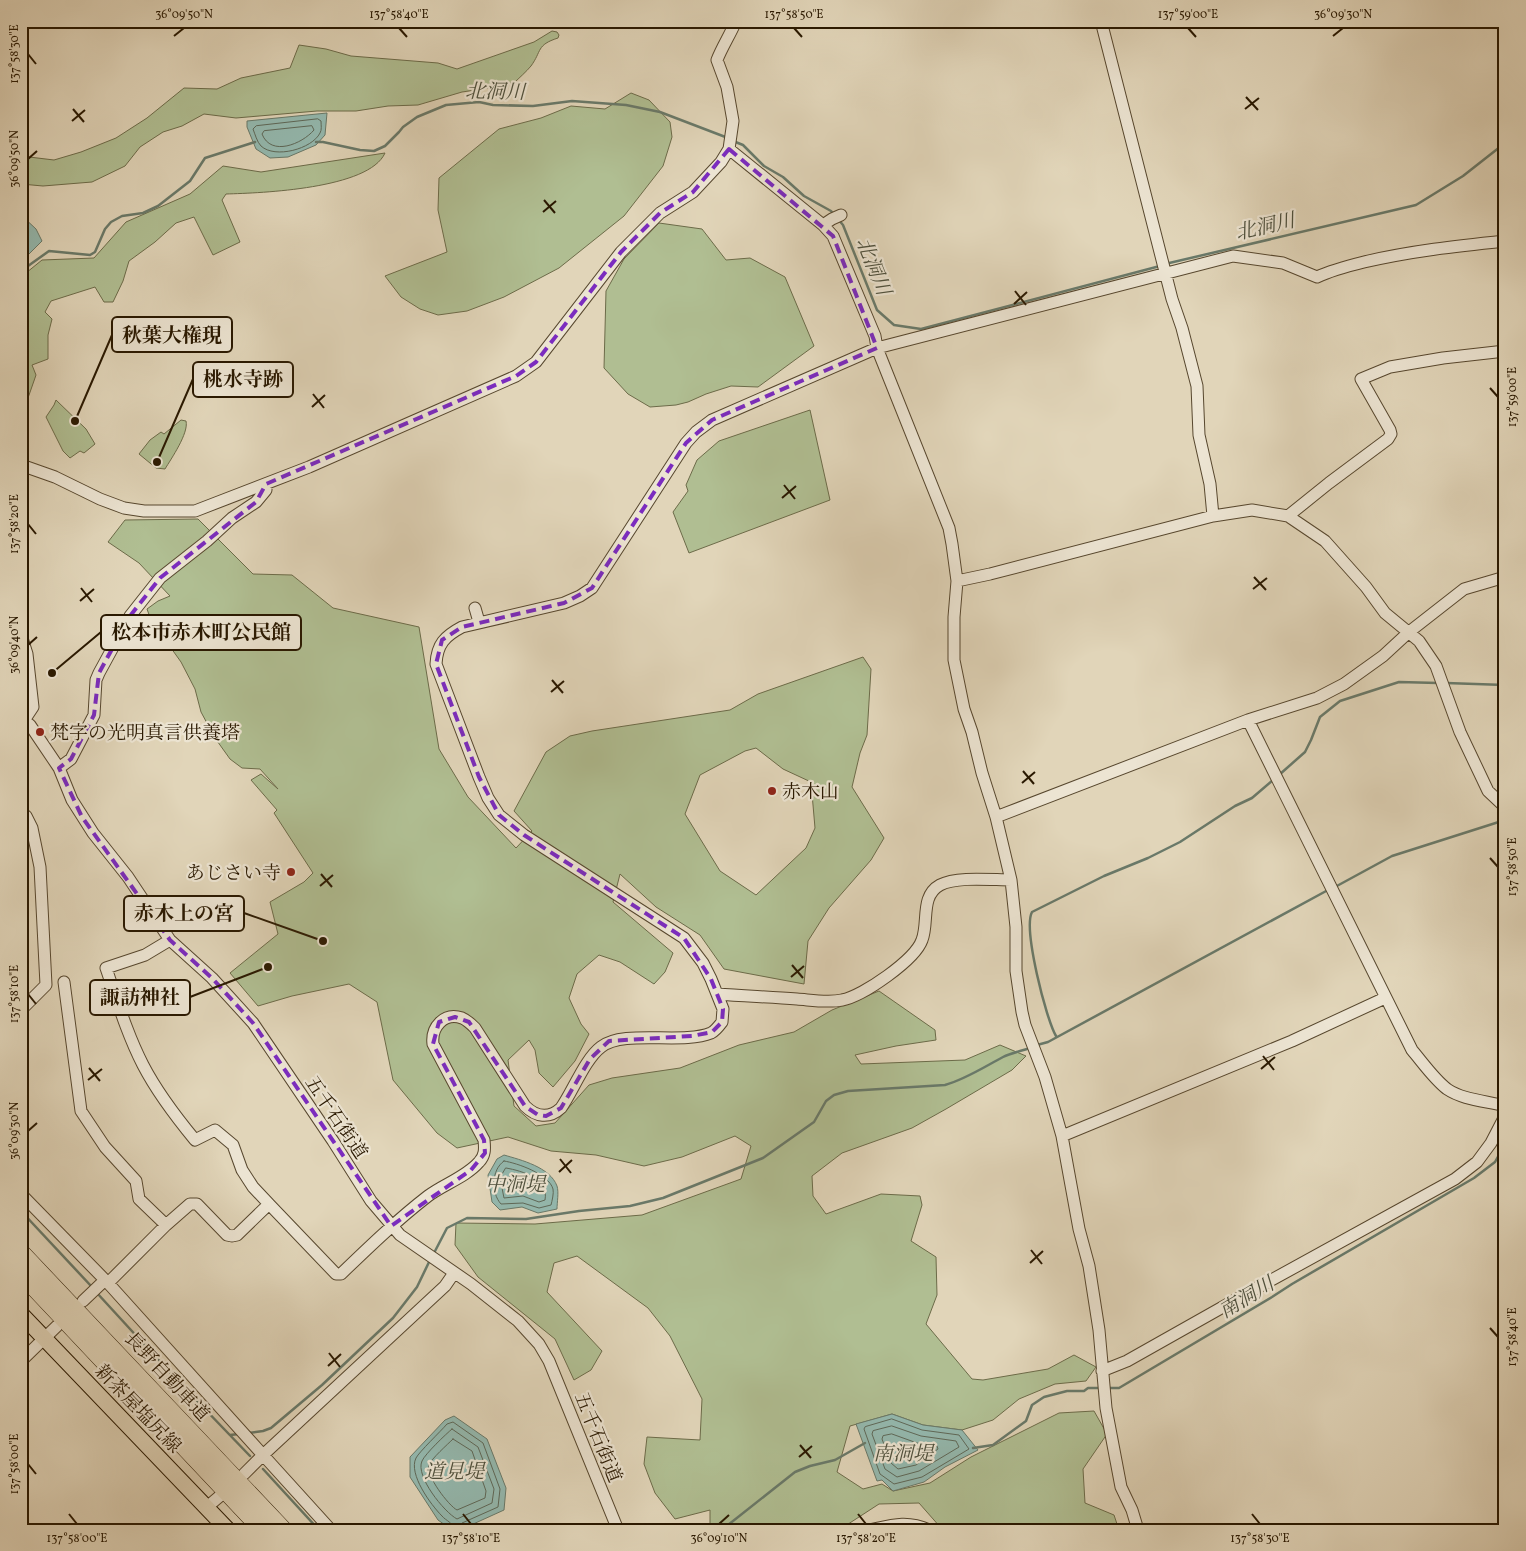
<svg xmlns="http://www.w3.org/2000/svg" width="1526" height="1551" viewBox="0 0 1526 1551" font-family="Vollkorn,'Noto Serif JP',serif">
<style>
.green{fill:#b0be92;stroke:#6c6b49;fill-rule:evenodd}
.water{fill:#94b9af;stroke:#697969}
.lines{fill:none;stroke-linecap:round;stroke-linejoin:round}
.shore{stroke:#5e6858;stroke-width:1}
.stream{stroke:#697969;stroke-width:2.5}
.minor-casing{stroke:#57472e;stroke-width:13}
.major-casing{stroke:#291800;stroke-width:17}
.highway-casing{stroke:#291800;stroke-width:19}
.minor{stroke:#ece4d2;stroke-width:11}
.major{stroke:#e1d5b9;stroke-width:15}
.highway{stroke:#e1d5b9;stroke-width:18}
.marked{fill:none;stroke:#7b2cbf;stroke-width:4;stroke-dasharray:10 6;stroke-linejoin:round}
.ticks{fill:none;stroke:#291800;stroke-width:2}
.poi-dot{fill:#8f2418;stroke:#ece4d2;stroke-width:2}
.labels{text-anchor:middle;stroke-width:4.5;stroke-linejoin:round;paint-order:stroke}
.poi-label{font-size:19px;fill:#291800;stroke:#ece4d2;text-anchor:start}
.street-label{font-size:19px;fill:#291800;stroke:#ece4d2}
.water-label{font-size:20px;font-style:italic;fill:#4e503d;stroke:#ece4d2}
.leader{fill:none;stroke:#291800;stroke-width:2}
.callout-dot{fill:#291800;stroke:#ece4d2;stroke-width:2}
.callout{fill:#ece4d2;stroke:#291800;stroke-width:2}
.callout-label{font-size:20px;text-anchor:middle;font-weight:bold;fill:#291800}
.neatline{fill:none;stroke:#291800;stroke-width:2}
.ticks-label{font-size:12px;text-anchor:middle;fill:#291800}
</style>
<rect width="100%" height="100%" fill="#e1d5b9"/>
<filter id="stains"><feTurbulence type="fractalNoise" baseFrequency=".004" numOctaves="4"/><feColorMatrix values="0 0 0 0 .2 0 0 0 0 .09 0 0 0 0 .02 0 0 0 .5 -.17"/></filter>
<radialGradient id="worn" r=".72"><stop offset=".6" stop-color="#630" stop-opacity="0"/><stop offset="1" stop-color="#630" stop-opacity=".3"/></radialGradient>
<path class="green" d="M552,31L557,32L559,35L558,38C536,45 542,51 531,66C526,72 519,78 514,83H501L489,88L462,92L418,105L388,106L356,111H317L236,118L204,114L182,126L163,132L140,147L125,166L92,182L43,186L21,184V156L54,160L81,152L116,138L147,118L184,88L217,89L241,78L290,68L299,45L326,49L351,56L438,63L457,69L534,42Z
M631,93L649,100L670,122L672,137L663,166L624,216L559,268L504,297L467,311L438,315L420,309L401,297L385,276L447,252L438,210L439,178L499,129L541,118L571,106L605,109Z
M385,153C369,189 261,193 226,194L222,200L240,242L213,255L194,217L176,223L155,242L129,261L123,281L113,302H104L95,287L51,301L45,312L52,319L48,335V359L32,365L36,375L28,398L21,393V277L42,260L94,258L126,222L190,194L223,166L261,172Z
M659,223L702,229L726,260L750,258L785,277L814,346L758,387L731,386L706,394L688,402L676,405L650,407L628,394L604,368L606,291L624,259Z
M56,400L86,429L95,444L84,453L80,451L70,458L63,451L46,417L54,405Z
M810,410L830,500L689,553L673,512L688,491L686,485L697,460L719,441Z
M181,420L186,421C189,433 171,459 165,469L156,468L139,454L150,440L161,432L164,434Z
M198,519L253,574L292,575L333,608L419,627L439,749L468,797L516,848L532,831L514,811L546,752L570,736L592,731L730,710L758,694L863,657L871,669L867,735L860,753L852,787L884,838L871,860L829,908L808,941L804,984L724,969L700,935L656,907L620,874L613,902L673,953L665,972L654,984L620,962L599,955L577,974L569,998L581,1024L589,1034L575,1061L553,1087L539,1073L535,1050L529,1040L508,1060L514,1106L536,1126L555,1123L589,1085L612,1078L680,1068L739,1045L794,1032L832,1010L879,991L935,1030L936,1040L896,1046L855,1055L861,1064L965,1060L1000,1045L1026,1056L1012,1070L946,1109L912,1128L842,1153L812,1176L813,1196L826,1214L881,1194L920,1196L922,1205L911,1241L936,1257L937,1295L926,1324L972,1379L983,1380L1048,1369L1074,1355L1096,1367L1086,1381L1055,1384L1019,1399L993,1420L962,1430L923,1425L892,1414L850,1426L837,1472L863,1489L882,1484L893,1491L930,1483L971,1457L1059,1413L1094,1411L1107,1434L1083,1469L1085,1503L1114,1515L1119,1530H948L941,1528L919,1503L879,1504L839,1530H710V1510L675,1519L655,1493L644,1464L647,1437L700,1440L702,1399L670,1336L648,1308L577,1256L554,1263L547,1292L602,1351L591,1370L574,1380L555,1339L478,1277L455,1245L456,1223L535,1224L642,1215L741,1179L751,1146L735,1136L682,1157L644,1166L596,1155L551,1151L508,1137L457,1148L437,1133L393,1080L377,1002L349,984L292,996L258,1006L230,973L278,934L270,902L304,882L313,873L274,813L277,810L251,780L261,774L278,789L260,769L242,768L230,759L215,738L201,712L195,689L181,662L151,620L147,609L158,601L170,596L139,563L108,542L125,520ZM756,748L783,769L811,782L815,828L806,848L756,895L720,871L685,814L700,775L745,751Z"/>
<path class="water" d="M327,113L325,135L316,145L288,157L270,158L256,149L247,127V121Z
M21,215L36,229L42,241L21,262Z
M504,1155C521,1160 550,1167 557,1186C559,1192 557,1203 557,1209L538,1213L522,1207L500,1210L492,1202L488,1175L497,1159Z
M892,1414L923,1425L962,1430L978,1450L945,1467L924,1482L893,1491L882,1480L877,1481L856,1424Z
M454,1416L487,1439L506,1488L504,1510L460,1530H452L438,1520L410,1477V1457L445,1420Z"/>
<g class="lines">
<path class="shore" d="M318,119L321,121C321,125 322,130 320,133C312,149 275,159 261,146C257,142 255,134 253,129L256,126Z
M312,126L314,130C302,144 271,157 262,134L264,131Z
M504,1161C517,1163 549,1174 553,1189C554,1193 552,1201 551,1205L539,1208L523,1203L501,1204C491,1193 491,1170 504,1161Z
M506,1168C523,1171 549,1179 545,1200L539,1202L523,1196L504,1198L500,1178Z
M509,1177C517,1177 525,1182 532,1186V1189L530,1190H510L507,1180Z
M892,1419L922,1430L959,1435L969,1449L922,1477L894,1484L880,1474L864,1429L865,1427Z
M892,1426L921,1436L956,1441L959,1447L919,1471L897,1477L885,1469L872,1434L873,1431Z
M452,1429L478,1447L494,1489L492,1503L457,1519C444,1512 415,1476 422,1461C425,1454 446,1434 452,1429Z
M892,1434L917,1443L937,1446L938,1449L916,1465L898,1469L891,1463L882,1439L883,1436Z
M453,1439L472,1451L486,1491L485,1498L457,1510C449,1506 425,1475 429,1465C431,1459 448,1444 453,1439Z
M454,1530C453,1522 446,1521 442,1516C431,1505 408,1474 416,1458C419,1452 441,1431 447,1424L453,1422L483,1443L500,1489L498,1507L462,1523L460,1530"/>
<path class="stream" d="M733,141L743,145L764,166L783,177L804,196L831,211L834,215
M316,142H323L360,150L374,151L385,146L399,132L403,127L417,117L446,105L479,102L493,105L533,106L572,101L626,105L660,112L728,138
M838,219L843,225L877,310L894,325L921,329L1160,266
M1165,264L1416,205L1463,176L1505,143
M21,271L49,251L90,255L95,252L105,229L111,222L122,216L143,213L158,206L190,181L205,158L255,142
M1446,683L1505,685
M1279,775L1305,752L1311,740L1320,717L1340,701L1399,682L1438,683
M1335,887L1392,856L1505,820
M1056,1036C1046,1019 1023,929 1032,912L1104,876L1148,858L1180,842L1235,806L1252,798L1273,780
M1037,1045L1048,1042L1328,890
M21,1211L92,1287
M433,1255L447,1228L467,1218L526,1219L579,1211L630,1206L663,1198L763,1158L814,1122L826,1101L834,1095L848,1091L945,1085C966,1079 984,1067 1003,1057C1011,1053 1021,1051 1030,1048
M97,1293L175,1378L250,1456
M1107,1388H1119L1272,1297L1292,1284L1474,1178L1495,1162L1505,1144
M249,1433L263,1431L271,1428L322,1385L393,1318L417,1287L430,1260
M230,1435L239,1434
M973,1448L993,1445L1026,1421L1032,1405L1044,1397L1067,1391H1084L1088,1388H1102
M263,1469L319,1530
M712,1530L728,1525L795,1472L810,1466L835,1460L865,1443"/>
<defs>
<path id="minor" d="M1101,21L1172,299L1182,328L1197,386L1199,435L1210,484L1213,516
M729,149L823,225L833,236L875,336L877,348L949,528L952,544L957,581L954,617V660L964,709L972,732L982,773L996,817L1011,880L1016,927V971L1022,1012L1025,1025L1045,1077L1062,1136L1079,1229L1089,1266L1099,1330L1106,1408L1121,1487L1132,1510L1138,1530
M823,225L832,219L841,215
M21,465L55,477L100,499L124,508L144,511H195L309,467L516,376L536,362L621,252L660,213L693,192L721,162L729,149L733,121L727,87L717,60C722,47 730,35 736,21
M1288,516L1329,483L1388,439L1391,434L1390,430L1361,379L1390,367L1443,358L1505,351
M957,581L990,574L1213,516L1252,510L1288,516L1325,541L1366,587L1385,613L1419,641L1436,666L1460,732L1488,791L1505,807
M475,608L479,622
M21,635L27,654L33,707L25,719
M21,717L30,725L59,768L72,800L93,833L128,877L170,940L212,978L253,1023L333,1141L371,1201L400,1235L471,1284L518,1321L539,1344L549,1361L618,1530
M1248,720L1412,1050C1423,1063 1434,1079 1447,1089C1463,1100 1487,1101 1505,1106
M59,768L71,759L94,715L96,680L99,673L130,616L160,578L207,541L232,518L256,502L266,490V484
M21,812L26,816L32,828L40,867L46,985L21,1010
M996,817L1248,720L1317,698L1344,684L1383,656L1409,632L1464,589L1505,577
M170,940L145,955L106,968C117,1000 127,1034 143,1065C157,1092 176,1117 195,1140L215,1130L233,1145L242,1170L253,1187L269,1204
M64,982L81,1111L105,1147L136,1181L139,1199L166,1225
M717,994C744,996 770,997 797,999C811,1000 828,1003 842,1000C863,996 915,960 922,940C929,922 920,896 940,885C957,876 992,880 1011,880
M1062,1136L1292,1041L1385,998
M21,1194L108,1283L263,1455L445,1286L454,1273
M108,1283L166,1225L190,1204H197L227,1235L232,1236L237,1235L269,1204L336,1274H341C369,1247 397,1220 428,1196C444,1184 466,1177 479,1162C485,1156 485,1149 484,1140L433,1044C431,1027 444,1012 462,1018C467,1020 471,1024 475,1028L525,1106C536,1117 549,1119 561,1108C573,1091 585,1059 601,1047C624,1029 682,1045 711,1033C715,1031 719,1026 722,1022L723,1009L711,979L703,963L684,938L524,835L499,815L488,798L479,777L436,664C437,644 445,636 462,627L564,603L580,596L592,588L686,443L696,432L712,420L877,348L1233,256L1283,263L1317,277C1332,270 1348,266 1364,262C1411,251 1457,246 1505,241
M83,1301L105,1280
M21,1361L57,1326
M1102,1371L1127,1361L1237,1299L1455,1179L1477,1162L1491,1143L1505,1116
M244,1474L263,1455L331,1530
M207,1507L220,1496
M870,1530C892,1525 907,1520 929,1530"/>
<path id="major" d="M21,1314L228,1530"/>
<path id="highway" d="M21,1253L283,1530
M21,1273L263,1530"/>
</defs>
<use href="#minor" class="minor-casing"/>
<use href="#major" class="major-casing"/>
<use href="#highway" class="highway-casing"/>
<use href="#minor" class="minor"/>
<use href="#major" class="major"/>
<use href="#highway" class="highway"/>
</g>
<path class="marked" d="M729,149L833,236L877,348L712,420L686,443L592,588L564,603L462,627L442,640L436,664L479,777L499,815L524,835L684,938L711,979L723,1009L722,1022L712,1032L692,1036L609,1041L590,1059L561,1108L546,1116L538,1115L525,1106L469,1022L455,1017L439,1022L433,1044L484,1140L485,1153L471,1170L391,1226L253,1023L212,978L170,940L82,817L59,768L71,759L94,715L99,673L130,616L160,578L256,502L266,484L516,376L536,362L621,252L660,213L693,192Z"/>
<path class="ticks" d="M399,28L407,37M794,28L802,37M1188,28L1196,37M174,36L184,28M1333,36L1343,28M28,54L36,64M1246,97L1258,110M73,109L84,122M1245,109L1259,98M72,121L85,110M28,159L37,151M544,200L555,213M543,212L556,201M1015,291L1026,305M1014,304L1027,292M1490,388L1498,397M313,394L324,408M312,407L325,395M784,485L795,499M782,498L796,486M28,524L36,534M1254,577L1266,590M81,588L92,602M1253,589L1267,578M80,601L94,589M28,645L37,637M552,680L563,693M551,692L564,681M1023,771L1034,784M1022,783L1035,772M1490,858L1498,867M321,874L332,887M320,886L333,875M792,965L803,978M791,977L804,966M28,994L36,1004M1263,1056L1274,1070M89,1068L100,1081M1261,1069L1275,1057M88,1080L102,1069M28,1131L37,1123M560,1159L571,1173M559,1172L572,1160M1031,1250L1042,1264M1030,1263L1043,1251M1490,1328L1498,1337M329,1353L340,1367M328,1366L341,1354M800,1445L811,1458M799,1457L812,1446M28,1464L36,1474M69,1514L77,1524M463,1514L471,1524M858,1514L866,1524M1252,1514L1260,1524M719,1524L729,1515"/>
<g class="poi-dot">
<circle cx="40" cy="732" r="5"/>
<circle cx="772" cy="791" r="5"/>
<circle cx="291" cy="872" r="5"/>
</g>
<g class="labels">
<g class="poi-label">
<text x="50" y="739">梵字の光明真言供養塔</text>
<text x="782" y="798">赤木山</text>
<text x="281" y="879" text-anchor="end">あじさい寺</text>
</g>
<g class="street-label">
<text transform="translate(337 1117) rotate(56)" y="7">五千石街道</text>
<text transform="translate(168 1376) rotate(47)" y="7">長野自動車道</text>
<text transform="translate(139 1408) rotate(46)" y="7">新茶屋塩尻線</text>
<text transform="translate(599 1437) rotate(68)" y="7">五千石街道</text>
</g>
<g class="water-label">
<text transform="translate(495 91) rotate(1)" y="7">北洞川</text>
<text transform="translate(1265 226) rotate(-13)" y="7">北洞川</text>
<text transform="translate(874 266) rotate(68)" y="7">北洞川</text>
<text x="515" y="1191">中洞堤</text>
<text transform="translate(1246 1297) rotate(-31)" y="7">南洞川</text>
<text x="903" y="1460">南洞堤</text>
<text x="454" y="1478">道見堤</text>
</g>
</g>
<path class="leader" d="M75 421L112 335M157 462L193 379M52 673L101 632M323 941L244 913M268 967L190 997"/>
<g class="callout-dot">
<circle cx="75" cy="421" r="5"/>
<circle cx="157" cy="462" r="5"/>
<circle cx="52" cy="673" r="5"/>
<circle cx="323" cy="941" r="5"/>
<circle cx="268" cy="967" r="5"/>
</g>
<g class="callout">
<rect x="112" y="317" width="120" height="35" rx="5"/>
<rect x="193" y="362" width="100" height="35" rx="5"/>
<rect x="101" y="615" width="200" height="35" rx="5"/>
<rect x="124" y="896" width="120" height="35" rx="5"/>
<rect x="90" y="980" width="100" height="35" rx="5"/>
</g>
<g class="callout-label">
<text x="172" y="342">秋葉大権現</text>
<text x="243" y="386">桃水寺跡</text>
<text x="201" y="639">松本市赤木町公民館</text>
<text x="184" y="920">赤木上の宮</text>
<text x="140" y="1004">諏訪神社</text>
</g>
<rect width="1526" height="1551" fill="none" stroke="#e1d5b9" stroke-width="55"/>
<rect x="28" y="28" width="1470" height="1496" class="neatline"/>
<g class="ticks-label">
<text x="184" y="18">36°09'50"N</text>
<text x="399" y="18">137°58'40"E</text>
<text x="794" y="18">137°58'50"E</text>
<text x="1188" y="18">137°59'00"E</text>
<text x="1343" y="18">36°09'30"N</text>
<text transform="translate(14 54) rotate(-90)" y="4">137°58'30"E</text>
<text transform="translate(14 159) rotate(-90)" y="4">36°09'50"N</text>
<text transform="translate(1512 397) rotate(-90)" y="4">137°59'00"E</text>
<text transform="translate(14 524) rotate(-90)" y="4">137°58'20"E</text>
<text transform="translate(14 645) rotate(-90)" y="4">36°09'40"N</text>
<text transform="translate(1512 867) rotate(-90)" y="4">137°58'50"E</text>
<text transform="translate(14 994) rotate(-90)" y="4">137°58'10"E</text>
<text transform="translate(14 1131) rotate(-90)" y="4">36°09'30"N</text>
<text transform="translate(1512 1337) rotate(-90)" y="4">137°58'40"E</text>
<text transform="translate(14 1464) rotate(-90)" y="4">137°58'00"E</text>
<text x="77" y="1542">137°58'00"E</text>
<text x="471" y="1542">137°58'10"E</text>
<text x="719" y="1542">36°09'10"N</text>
<text x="866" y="1542">137°58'20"E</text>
<text x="1260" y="1542">137°58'30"E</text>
</g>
<rect width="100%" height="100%" filter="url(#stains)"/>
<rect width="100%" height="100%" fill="url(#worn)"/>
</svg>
